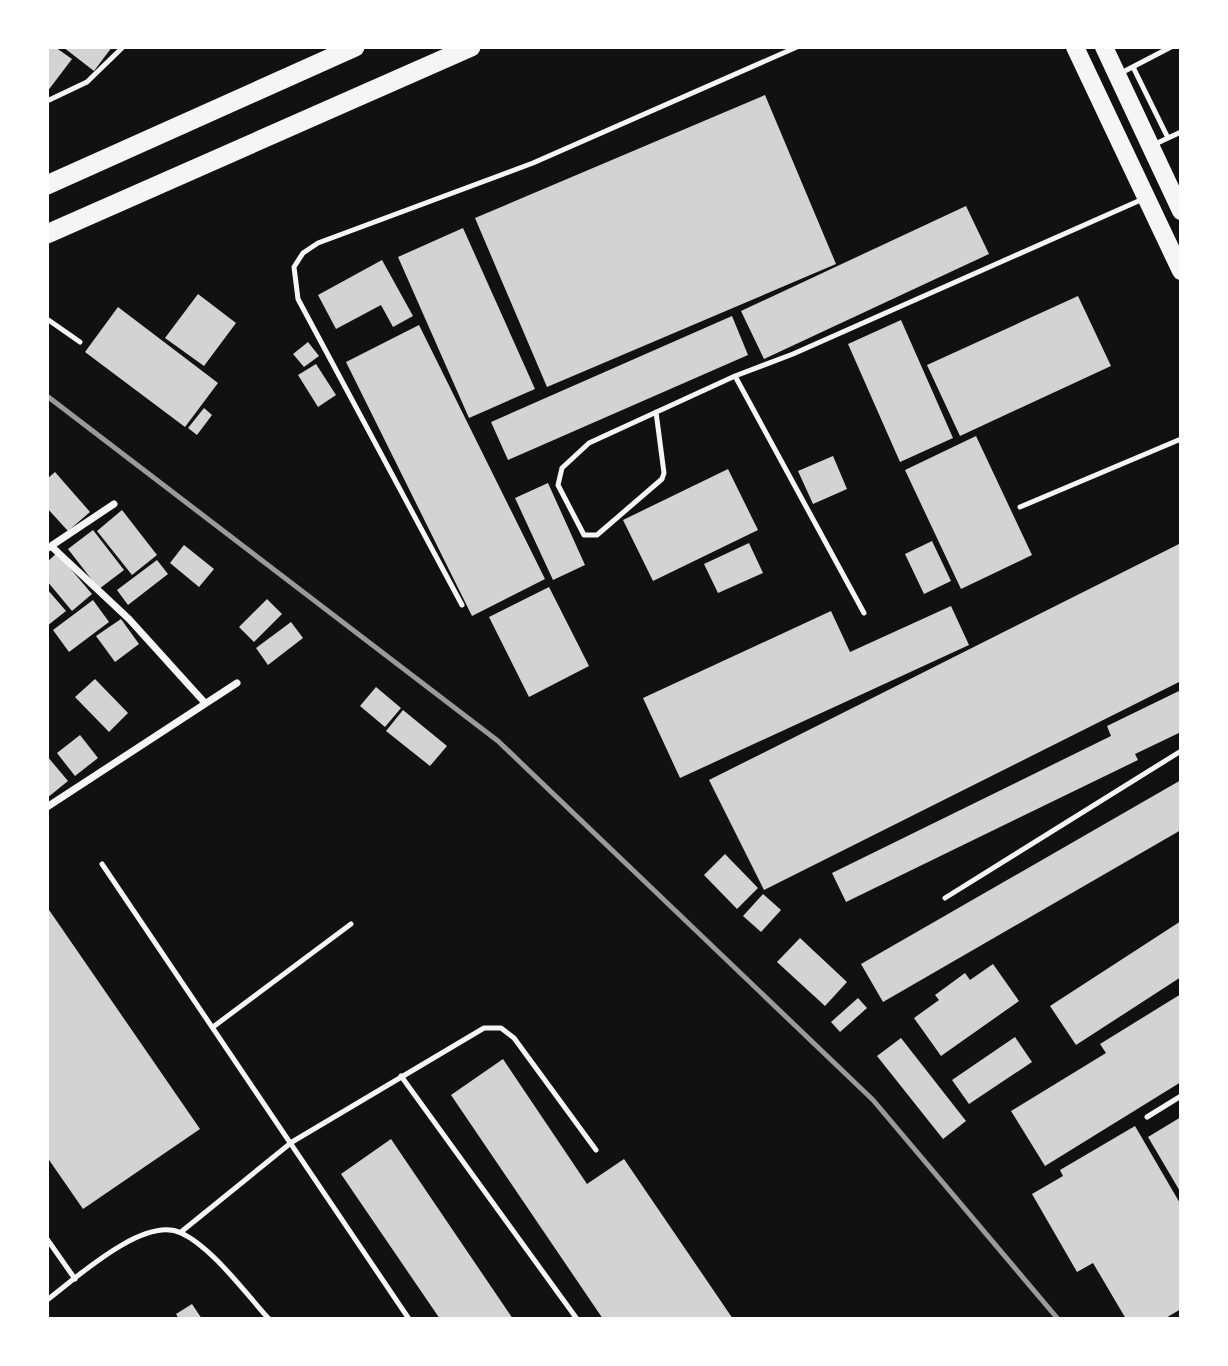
<svg xmlns="http://www.w3.org/2000/svg" width="1228" height="1366" viewBox="0 0 1228 1366" font-family="'Archivo Narrow',sans-serif">
<style>
.building{fill:#d3d3d3}
.lines{fill:none;stroke-linecap:round;stroke-linejoin:round}
.service{stroke:#f5f5f5;stroke-width:5}
.minor{stroke:#f5f5f5;stroke-width:7}
.trunk{stroke:#f5f5f5;stroke-width:18}
.motorway{stroke:#f5f5f5;stroke-width:19}
.rail{stroke:#9a9a9a;stroke-width:5}
</style>
<rect width="100%" height="100%" fill="#111"/>
<path class="building" d="M47,47H55L72,59L47,92Z
M63,47H112L94,71Z
M765,95L836,264L547,387L475,218Z
M966,206L989,254L764,359L741,311Z
M463,228L535,389L469,418L398,257Z
M382,260L413,316L393,327L381,305L336,329L318,295Z
M198,294L236,323L204,366L165,338Z
M1078,296L1111,366L960,436L927,365Z
M118,307L218,383L185,427L85,352Z
M732,316L748,355L508,460L491,422Z
M901,320L953,438L900,462L848,344Z
M419,325L545,579L472,616L346,362Z
M308,342L319,356L304,367L293,354Z
M316,364L336,395L318,407L298,375Z
M204,408L212,415L197,435L188,428Z
M976,436L1032,555L961,589L905,470Z
M833,456L847,489L813,504L798,471Z
M728,469L758,530L653,581L623,520Z
M55,472L90,512L68,531L47,508V479Z
M548,483L585,565L553,580L515,498Z
M122,510L157,555L132,575L97,531Z
M93,530L124,570L99,589L68,549Z
M932,541L951,581L924,594L905,554Z
M749,543L763,573L718,593L704,564Z
M1181,543V681L764,890L709,780Z
M184,545L214,569L199,587L170,563Z
M57,553L92,594L72,611L47,581V562Z
M157,560L168,574L128,605L117,590Z
M549,587L589,666L529,697L489,617Z
M47,589L66,611L47,626Z
M267,599L282,614L254,642L239,627Z
M93,600L109,622L69,652L53,630Z
M951,606L969,645L680,778L643,698L831,611L850,652Z
M121,619L139,644L115,662L96,636Z
M291,622L303,638L268,665L256,648Z
M95,679L128,713L109,732L75,697Z
M376,687L401,708L385,727L360,706Z
M1181,690V732L1135,754L1138,760L846,902L832,873L1111,736L1107,726Z
M403,710L447,746L430,766L386,731Z
M80,735L98,758L75,776L57,753Z
M47,756L68,781L47,798Z
M1181,780V830L883,1002L861,964Z
M725,854L758,888L737,909L704,875Z
M763,894L781,910L761,932L743,916Z
M47,907L200,1129L83,1209L47,1157Z
M1181,921V977L1076,1045L1050,1006Z
M800,938L847,982L825,1006L777,962Z
M993,964L1019,1001L941,1056L914,1018L939,1000L935,995L965,973L970,980Z
M1181,994V1082L1045,1166L1011,1111L1106,1053L1100,1044Z
M858,998L867,1008L840,1032L831,1022Z
M1015,1037L1032,1062L969,1104L952,1080Z
M901,1038L966,1121L943,1139L877,1056Z
M503,1059L587,1184L624,1159L733,1319H603L451,1095Z
M1181,1117V1193L1148,1137Z
M1135,1126L1181,1205V1309L1164,1319H1126L1093,1263L1077,1272L1032,1194L1063,1176L1060,1170Z
M391,1139L513,1319H440L341,1174Z
M192,1304L202,1319H179L176,1314Z"/>
<g class="lines">
<path class="service" d="M1133,67L1168,138
M1121,73L1171,47
M47,101L87,82L123,47
M1153,145L1181,132
M47,319L80,342
M656,412L664,473L662,479L597,535H584L558,485L562,468L589,443L735,376
M1020,507L1181,439
M462,605L298,299L294,267L303,253L318,243L533,163L797,47
M864,613L735,376L793,354L1143,199
M102,864L409,1319
M945,898L1181,751
M213,1027L351,924
M401,1076L577,1319
M1147,1117L1181,1096
M181,1232L292,1142L484,1028H501L514,1038L596,1150
M47,1239L75,1279
M47,1300C75,1279 144,1215 181,1233C212,1247 246,1294 269,1319"/>
<path class="minor" d="M51,546L129,619L205,703
M48,548L114,504
M47,807L237,683"/>
<path class="trunk" d="M1075,47L1181,271
M1104,47L1181,211"/>
<path class="motorway" d="M47,185L355,47
M47,234L471,47"/>
<path class="rail" d="M47,396L498,741L873,1100L1058,1319"/>
</g>
<rect width="1228" height="1366" fill="none" stroke="#ffffff" stroke-width="98"/>
</svg>
